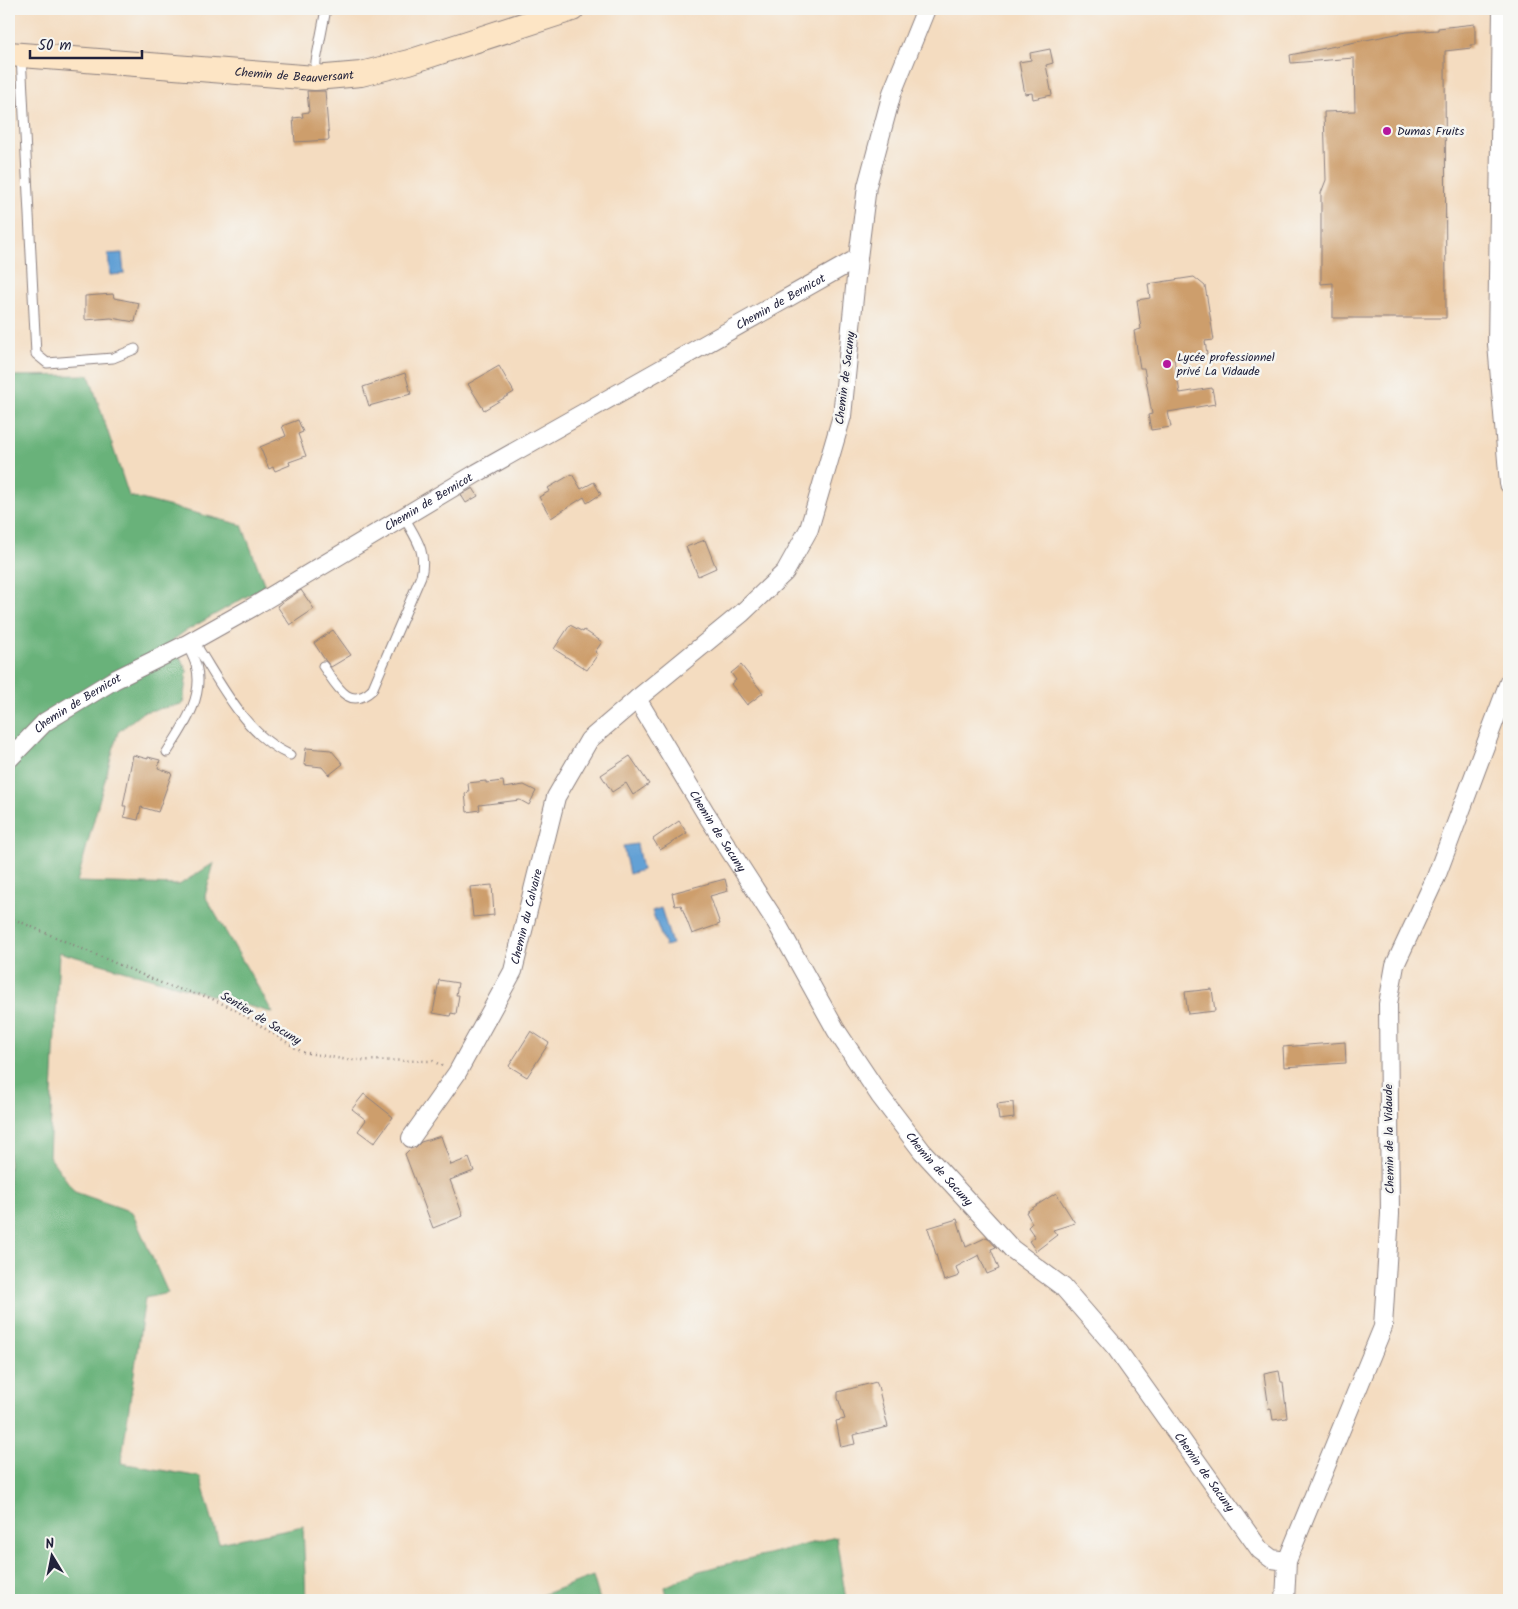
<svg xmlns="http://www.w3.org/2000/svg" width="1518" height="1609" viewBox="0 0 1518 1609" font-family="Kalam,sans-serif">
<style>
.forest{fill:#69b27a;stroke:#466a5a}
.water{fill:#64a1d5;stroke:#436288}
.building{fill:#cd9e6c}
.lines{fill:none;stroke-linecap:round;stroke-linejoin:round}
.lane-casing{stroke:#8b7f7e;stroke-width:11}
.street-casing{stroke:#8b7f7e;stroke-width:20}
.secondary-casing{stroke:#8b7f7e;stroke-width:26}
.path{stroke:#8b7f7e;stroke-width:2.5;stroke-dasharray:1 4;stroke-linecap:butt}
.lane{stroke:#fff;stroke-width:9}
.street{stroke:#fff;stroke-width:18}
.secondary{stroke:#fde5c5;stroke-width:24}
.poi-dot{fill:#b5179e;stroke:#f6f6f2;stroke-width:2}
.labels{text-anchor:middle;stroke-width:5;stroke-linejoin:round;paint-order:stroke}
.street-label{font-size:12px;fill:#22223b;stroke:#f6f6f2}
.poi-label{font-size:12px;fill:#22223b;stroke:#f6f6f2;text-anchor:start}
</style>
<rect width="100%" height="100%" fill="#f6f6f2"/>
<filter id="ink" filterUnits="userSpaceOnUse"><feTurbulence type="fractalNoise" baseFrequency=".02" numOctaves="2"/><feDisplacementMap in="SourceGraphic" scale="10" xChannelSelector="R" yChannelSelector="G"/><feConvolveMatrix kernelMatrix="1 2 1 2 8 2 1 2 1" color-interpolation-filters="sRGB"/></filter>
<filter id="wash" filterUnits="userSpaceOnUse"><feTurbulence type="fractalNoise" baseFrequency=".0096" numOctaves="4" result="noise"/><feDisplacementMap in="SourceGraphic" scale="20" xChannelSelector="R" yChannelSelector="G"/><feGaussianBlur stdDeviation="1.12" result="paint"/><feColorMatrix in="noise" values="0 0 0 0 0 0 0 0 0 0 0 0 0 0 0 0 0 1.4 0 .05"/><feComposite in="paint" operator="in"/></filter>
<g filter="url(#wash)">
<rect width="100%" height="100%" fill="#f4dcc0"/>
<path class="forest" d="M89,375L129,496L242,525L265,586L184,632L172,641L187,671L183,704L143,712L118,732L77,882L179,885L214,863L205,896L273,1013L59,952L49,1156L75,1192L132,1212L168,1293L145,1298L121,1463L200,1477L219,1543L303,1526L306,1600H9V737L10,735L9,728V376Z
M836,1537L846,1600H668L665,1587L699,1571Z
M593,1576L600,1600H537L542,1595Z"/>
<path class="water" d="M122,253L124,274L110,275L108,254Z
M637,844L642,870L629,874L623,846Z
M661,908L672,944L665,946L652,911Z"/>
<g id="blocks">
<path class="building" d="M1475,24V45H1470L1471,48L1445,51L1446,318H1333V283L1321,284V193L1326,180L1324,112L1355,111L1354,58L1291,63L1290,55L1406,32L1438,30V28Z
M1050,49L1053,63L1046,65L1052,95L1033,99L1032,93L1025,94L1019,62L1031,60L1030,53Z
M307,91H325L329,140L295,142L293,118L303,117L302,113L309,112Z
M1194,277L1205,286L1214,340L1205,341L1207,354L1174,359L1180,393L1212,388L1215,404L1168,412L1171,427L1151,430L1148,415L1152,414L1144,368H1140L1134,331L1141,329L1137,300L1150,298L1148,284Z
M113,294L114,298L139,303L135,322L111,318L85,320V296Z
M499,366L514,392L484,410L468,384Z
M405,373L411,394L369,406L363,387Z
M298,420L303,432L298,434L306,456L289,462L290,465L275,471L273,467L269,469L260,447L286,436L282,426Z
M572,474L581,489L594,482L601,494L587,503L584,497L551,518L539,497L550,491L548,488Z
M473,488L478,496L466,503L461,495Z
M705,540L716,568L698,576L686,547Z
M301,590L314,609L290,625L277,606Z
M570,625L583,632L584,630L602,642L595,652L598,654L587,670L554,649Z
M333,630L351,655L331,667L325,660L314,643Z
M741,665L763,693L747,705L731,684L736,680L731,673Z
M306,748L331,750L343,764L329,775L322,767L304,765Z
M133,755L148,759V757L160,760L158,768L172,773L158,812L141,807L138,820L124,817L126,806H123Z
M630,756L649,784L633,795L626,783L612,792L601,775Z
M486,781V783L503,781L504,788L524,785L536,791L529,805L520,800L479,805L480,810L467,812L465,793L469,792L468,783Z
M679,821L687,833L660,850L653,839Z
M725,879L728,891L710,896L720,924L692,934L681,905L675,906L672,893Z
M492,885L494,915L473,917L470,887Z
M439,980L458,983L456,995H459L456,1014L451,1013L450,1016L433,1013Z
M1212,989L1215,1011L1188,1014L1185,992Z
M531,1031L549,1043L527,1077L509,1066Z
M1345,1042L1346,1063L1284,1067L1283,1047Z
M364,1094L393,1117L374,1143L358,1131L366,1120L352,1109Z
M1013,1102L1014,1118L999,1120L997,1104Z
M441,1136L451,1165L469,1158L474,1171L450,1180L463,1216L433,1228L405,1154L410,1149L416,1147L421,1142Z
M1056,1193L1075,1223L1053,1230L1057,1235L1036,1251L1029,1241L1035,1237L1028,1227L1032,1223L1026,1212Z
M957,1219L966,1247L987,1237L996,1247L991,1249L999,1269L987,1274L979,1255L956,1267L959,1276L944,1281L928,1228Z
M1279,1371L1281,1382H1283L1287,1418L1273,1420L1271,1408L1269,1409L1264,1374Z
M876,1382L878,1386L888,1427L853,1435L855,1444L841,1447L836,1421L845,1419L838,1398V1392Z"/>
</g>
</g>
<g filter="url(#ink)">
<use href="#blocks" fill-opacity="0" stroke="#8b7f7e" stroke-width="1"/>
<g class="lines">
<defs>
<path id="lane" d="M21,55L36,354L47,363L113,358L135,349
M315,78L316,61L326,9
M195,639L199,650C223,688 247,736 290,755
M323,666C336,684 348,712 372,690L421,576C427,551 416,539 404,517
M167,752C183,727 205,697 196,665C194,658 190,651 187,644"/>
<g id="street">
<path id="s1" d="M926,9L892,93L867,186L858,258L842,416L809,529L785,572L742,613L637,699L705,812L776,922L836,1030L880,1096L922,1151L1012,1249L1063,1287L1116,1348L1260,1550L1272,1559L1287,1561"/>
<path d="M1502,9L1497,344L1509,484"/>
<path id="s2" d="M9,759L45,722L114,680L187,644L253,607L477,473L858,258"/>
<path id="s3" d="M411,1138L457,1073L513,971L556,797L589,740L637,699"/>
<path d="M1285,1600L1287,1561L1383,1327L1390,1214L1388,1004L1395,965L1436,877L1509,682"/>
</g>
<g id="secondary">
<path id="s4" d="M9,54L315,78L361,74L409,62L572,9"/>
</g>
</defs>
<use href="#lane" class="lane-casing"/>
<use href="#street" class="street-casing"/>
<use href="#secondary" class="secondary-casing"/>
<path class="path" d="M9,917L168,986L208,997L234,1009L302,1052L348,1060L433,1061L442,1066"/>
<use href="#lane" class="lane"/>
<use href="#street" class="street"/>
<use href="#secondary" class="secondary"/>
</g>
</g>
<g class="poi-dot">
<circle cx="1387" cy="131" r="5"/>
<circle cx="1167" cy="364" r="5"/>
</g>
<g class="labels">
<g class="street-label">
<text dy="4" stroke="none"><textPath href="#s4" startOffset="286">Chemin de Beauversant</textPath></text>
<text dy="4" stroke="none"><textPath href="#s2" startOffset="899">Chemin de Bernicot</textPath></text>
<text transform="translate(845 378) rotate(-83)" y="4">Chemin de Sacuny</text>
<text dy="4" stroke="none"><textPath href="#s2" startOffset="494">Chemin de Bernicot</textPath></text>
<text dy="4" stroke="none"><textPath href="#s2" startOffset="89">Chemin de Bernicot</textPath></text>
<text dy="4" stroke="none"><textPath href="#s1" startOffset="935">Chemin de Sacuny</textPath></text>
<text dy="4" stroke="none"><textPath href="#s3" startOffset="252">Chemin du Calvaire</textPath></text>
<text transform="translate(261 1018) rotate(31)" y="4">Sentier de Sacuny</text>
<text transform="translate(1389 1139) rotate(-91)" y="4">Chemin de la Vidaude</text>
<text dy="4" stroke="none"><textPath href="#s1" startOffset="1340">Chemin de Sacuny</textPath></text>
<text dy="4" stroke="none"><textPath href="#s1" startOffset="1745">Chemin de Sacuny</textPath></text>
</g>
<g class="poi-label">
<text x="1397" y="135">Dumas Fruits</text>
<text x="1177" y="361">Lycée professionnel<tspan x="1177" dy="14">privé La Vidaude</tspan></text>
</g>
</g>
<rect width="1518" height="1609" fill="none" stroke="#f6f6f2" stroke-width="30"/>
<g transform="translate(52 1556) rotate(350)" stroke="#f6f6f2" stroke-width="4" paint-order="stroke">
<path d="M0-4L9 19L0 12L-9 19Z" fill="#22223b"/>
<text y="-8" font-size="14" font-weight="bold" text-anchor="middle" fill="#22223b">N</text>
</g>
<path d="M30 50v8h112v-8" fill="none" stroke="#22223b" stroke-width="2.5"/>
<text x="38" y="50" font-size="15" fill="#22223b" stroke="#f6f6f2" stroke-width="4" paint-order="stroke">50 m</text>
</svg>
